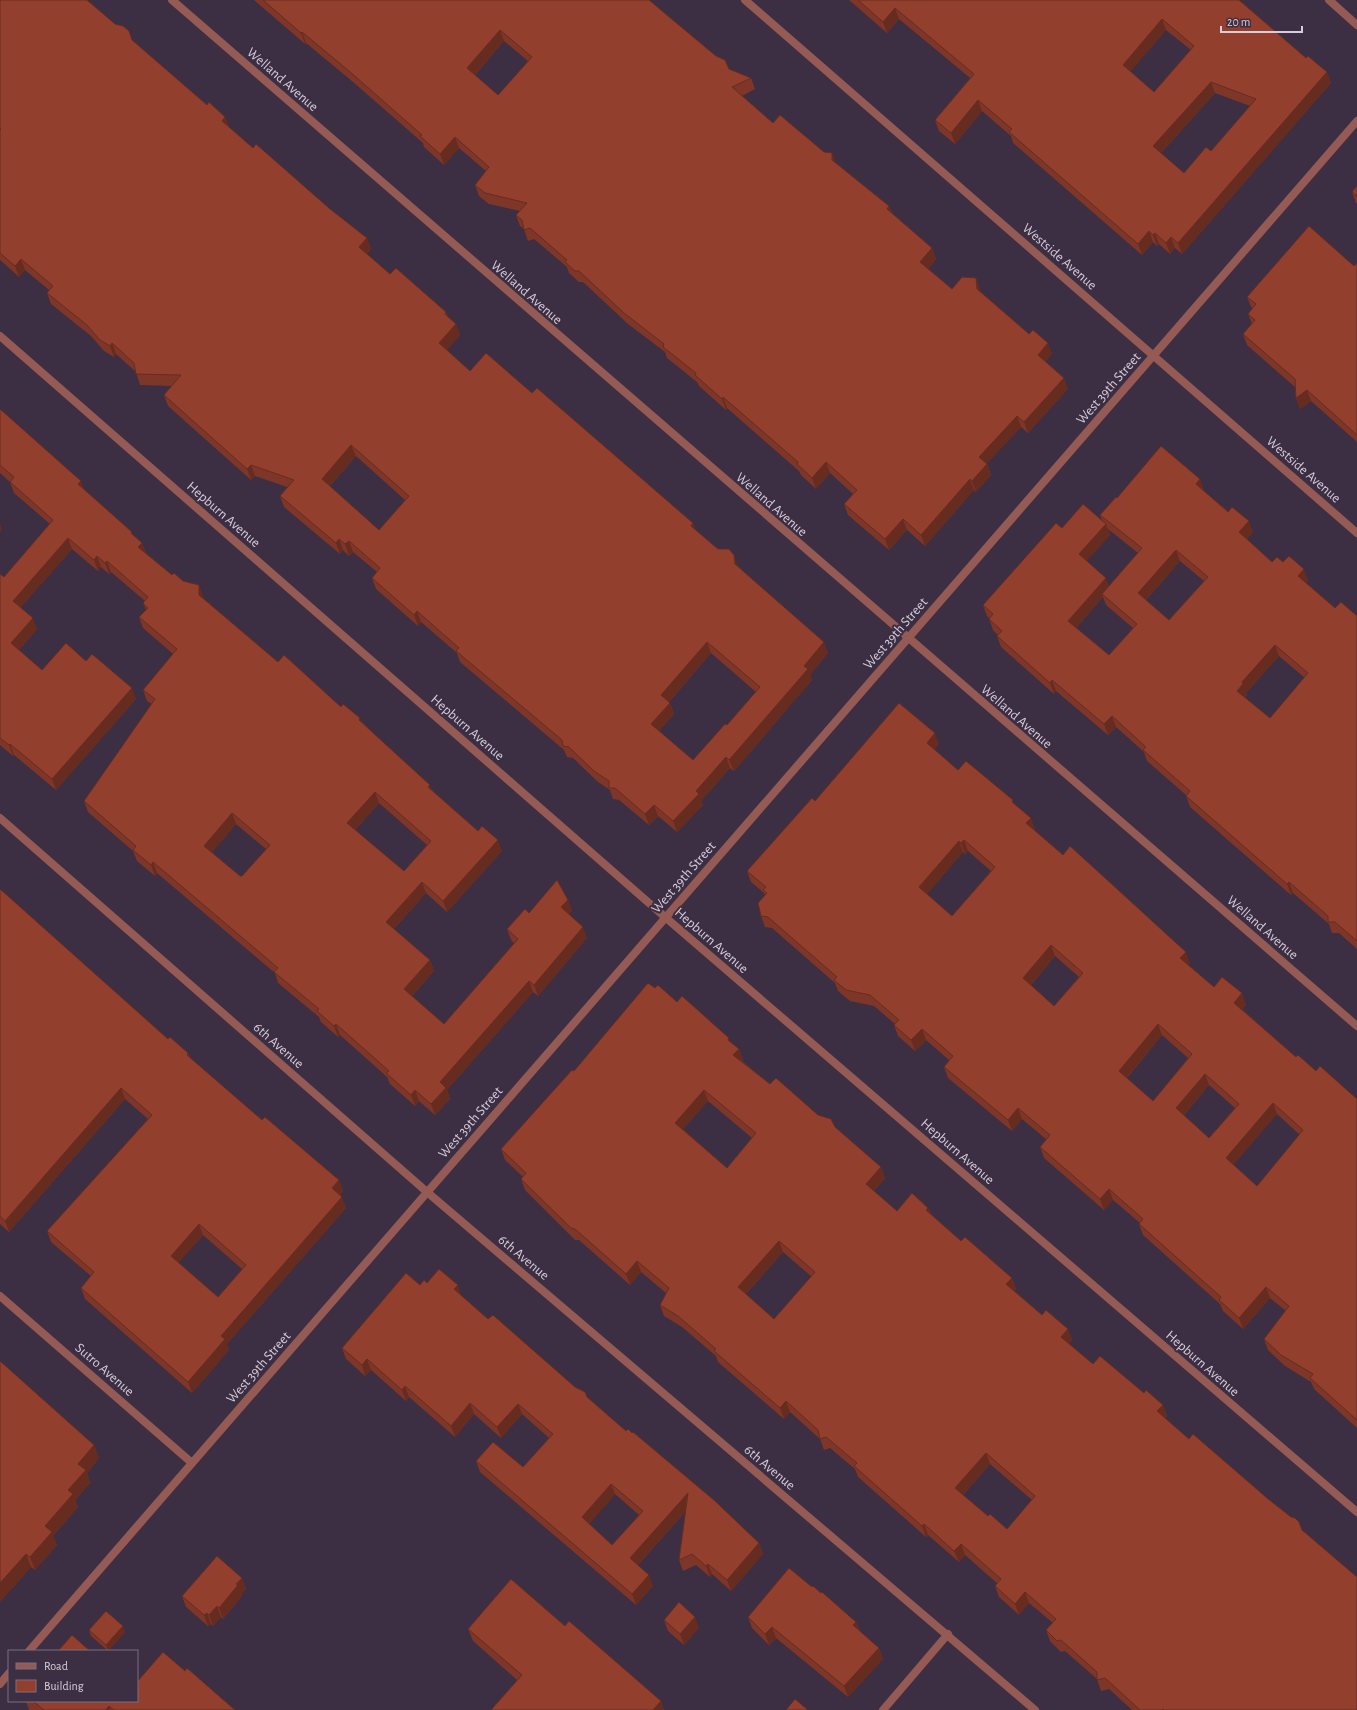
<svg xmlns="http://www.w3.org/2000/svg" width="1357" height="1710" viewBox="0 0 1357 1710" font-family="'Alegreya Sans',sans-serif">
<style>
.lines{fill:none;stroke-linecap:round;stroke-linejoin:round}
.minor{stroke:#965a55;stroke-width:8}
.tertiary{stroke:#965a55;stroke-width:8}
.wall{fill:#7e3628;fill-rule:evenodd}
.shaded-wall{fill:#672c20}
.building{fill:#933f2e;stroke:#672c20;fill-rule:evenodd}
.labels{text-anchor:middle;stroke-width:4;stroke-linejoin:round;paint-order:stroke}
.street-label{font-size:14px;fill:#d6cedb;stroke:#3c2e43}
</style>
<rect width="100%" height="100%" fill="#3c2e43"/>
<g class="lines">
<path class="minor" d="M172,0L1357,1026
M745,0L1357,533
M1329,0L1357,25
M0,336L665,917L1357,1512
M0,818L427,1192L1035,1710
M0,1296L192,1463
M883,1710L948,1634"/>
<path class="tertiary" d="M29,1651L1357,121
M0,1684L9,1673"/>
</g>
<path class="wall" d="M0,0L132,40L207,105L225,117L229,127L253,148L367,238L371,249L367,254L390,274L446,312L448,317L456,324L460,335L447,350L470,371L532,393L718,549L738,566L739,567L828,653L810,675L812,680L734,771L730,768L701,801L703,805L677,832L658,816L649,825L619,800L613,799L610,790L598,782L573,758L567,757L564,750L460,662L457,653L421,622L418,626L376,589L372,578L377,572L353,552L349,556L343,550L340,554L284,507L280,496L287,487L255,476L251,480L168,406L164,395L172,386L140,385L136,372L116,354L114,357L104,351L91,336L51,304L47,293L49,290L25,270L19,277L0,260ZM356,456L405,500L379,530L330,486ZM711,653L756,692L727,725L693,760L659,731L674,714L670,703L669,702Z
M254,0H649L729,69L751,78L755,89L742,96L773,123L824,152L832,153L835,162L889,206L892,213L932,248L936,259L928,269L952,289L976,278L980,291L1052,354L1045,362L1068,389L1028,433L1021,427L987,463L991,475L976,492L974,490L925,546L907,530L889,550L848,515L844,504L853,494L830,473L816,489L801,475L799,471L727,408L726,410L699,386L697,382L667,358L665,352L628,324L583,282H579L569,273L567,267L534,239L528,241L524,229L520,226L516,215L520,211L489,204L479,196L475,185L486,171L459,148L444,165L424,147L423,143L353,82L306,43L305,44ZM504,41L528,61L498,95L475,75Z
M849,0H1239L1306,58L1327,72L1331,83L1182,254L1175,248L1170,254L1159,244L1157,246L1153,242L1142,255L1013,143L1011,136L982,111L955,144L939,131L935,120L970,78L899,19L887,33ZM1166,30L1191,50L1154,92L1130,71ZM1215,93L1250,106L1211,151L1184,173L1161,153Z
M1357,186V203H1356L1352,192Z
M1357,263V442L1311,401L1300,409L1296,398L1295,387L1247,345L1243,334L1252,324L1248,314L1252,309L1247,297L1354,266Z
M0,409L84,489L142,543L146,553L172,575L183,581L203,596V598L278,662L361,721L433,791L478,831L502,851L447,912L426,893L394,929L430,960L434,971L412,996L444,1024L514,943L511,940L507,929L529,913L568,900L572,911L568,914L587,938L538,996L533,992L447,1090L450,1099L435,1115L419,1101L415,1106L390,1084L387,1077L340,1035L338,1037L321,1022L319,1017L278,983L275,973L157,873L155,876L137,861L133,851L88,812L84,801L152,704L147,701L143,690L173,654L143,628L139,617L146,610L143,603L145,601L111,572L109,574L101,567L98,571L72,549L20,608L37,629L19,650L42,670L86,661L136,699L56,790L14,755L13,756L0,745V574L4,577L50,524L14,493L10,482L0,473ZM379,803L427,845L404,871L355,830ZM236,824L266,849L242,876H240L212,852Z
M1204,490V491L1253,532L1247,539L1272,562H1283L1308,580L1306,583L1335,608L1357,616V949L1339,933H1332L1329,924L1293,893L1291,895L1190,807L1186,795L1147,761L1144,752L1116,727L1108,735L1056,691L1054,694L1001,647L997,636L998,635L993,630L989,619V618L987,616L983,605L1062,528L1102,521L1100,515L1117,498ZM1108,529L1138,553L1109,586L1086,561L1110,535ZM1180,561L1204,581L1169,620L1146,600ZM1103,597L1106,605L1133,628L1109,655L1076,628ZM1279,656L1305,678L1270,718L1245,698L1247,695L1246,693Z
M939,744L934,750L958,770L1014,803L1035,829L1034,830L1190,963L1188,965L1214,987L1246,1005L1242,1009L1296,1057L1316,1071L1357,1099V1428L1314,1389L1311,1382L1285,1366L1268,1350L1264,1339L1286,1311L1270,1298L1243,1329L1223,1311L1220,1304L1143,1235L1139,1224L1140,1223L1113,1200L1104,1210L1044,1158L1040,1147L1047,1140L1022,1119L1012,1131L948,1078L944,1067L949,1060L926,1040L915,1051L898,1036L894,1025L895,1024L874,1006L850,1001L838,991L835,983L772,928L765,927L761,916L765,895L764,893L751,882L747,871L815,801ZM968,851L991,871L952,916L927,894L963,852L965,854ZM1055,956L1079,977L1054,1006L1031,985ZM1162,1035L1188,1058L1153,1101L1127,1078ZM1209,1085L1235,1108L1209,1138L1184,1115ZM1277,1114L1300,1135L1257,1186L1233,1165Z
M0,889L168,1039L188,1053L190,1058L262,1120L339,1180L343,1191L340,1195L346,1208L227,1344L229,1350L192,1393L85,1299L81,1288L91,1276L51,1242L47,1231L148,1119L125,1099L9,1232L0,1224ZM203,1235L242,1269L218,1297L178,1263Z
M655,988L677,1002L731,1042L739,1049L743,1060L742,1061L770,1084L818,1115L835,1127L881,1167L885,1178L874,1191L897,1211L928,1208L931,1214L961,1241L1012,1278L1016,1289L1014,1291L1042,1315L1068,1329L1072,1340L1069,1344L1093,1364L1163,1405L1167,1416L1165,1418L1357,1710H1132L1109,1689L1101,1691L1097,1679L1065,1651L1061,1652L1050,1641L1046,1630L1053,1623L1029,1603L1019,1615L999,1597L995,1586L998,1584L965,1555L959,1562L928,1535L926,1537L858,1477L855,1469L830,1448L824,1450L820,1439L790,1412L784,1419L718,1362L716,1356L682,1327L664,1316L660,1305L666,1293L641,1272L630,1285L579,1240H575L525,1190L521,1179L523,1177L505,1160L501,1149L574,1071ZM708,1101L752,1138L727,1168L683,1129ZM783,1252L812,1277L774,1319L746,1294ZM990,1464L1032,1500L1007,1529L988,1516L963,1495Z
M420,1285L461,1296L488,1319L587,1397L626,1431L759,1543L763,1554L731,1591L712,1574L710,1577L696,1565L683,1571L679,1560L686,1511L638,1565L653,1586L636,1605L480,1472L476,1461L523,1467L549,1438L522,1414L501,1438L474,1414L455,1437L409,1397L406,1401L371,1370L365,1376L346,1359L342,1348ZM615,1494L639,1515L612,1545L589,1524Z
M0,1361L94,1445L99,1458L87,1473L90,1483L75,1500L78,1507L53,1536L57,1545L35,1570L31,1567L0,1602Z
M242,1578L246,1589L241,1594L242,1596L223,1619L221,1617L213,1626L211,1624L208,1626L186,1607L182,1596Z
M812,1587L856,1622L860,1631L879,1648L883,1659L848,1697L776,1638L769,1645L752,1628L748,1617Z
M664,1620L699,1628L684,1645L668,1631Z
M565,1626L661,1701L664,1710H491L517,1680L473,1641L468,1629Z
M89,1630L125,1632L108,1651L91,1636Z
M185,1671L235,1710H29L26,1701H137Z"/>
<path class="shaded-wall" d="M895,8L899,19L887,33L883,22Z
M1162,19L1166,30L1127,76L1123,65Z
M500,30L504,41L471,79L467,68Z
M302,32L306,43L305,44L301,33Z
M1327,72L1331,83L1182,254L1178,243Z
M1211,82L1215,93L1157,157L1153,146Z
M978,100L982,111L955,144L951,133Z
M225,117L229,128L222,121Z
M455,137L459,148L444,165L440,154Z
M832,153L836,164L832,160Z
M889,206L893,218L887,209Z
M1149,231L1153,242L1142,255L1138,244Z
M1155,233L1159,244L1157,246L1153,235Z
M1171,237L1175,248L1170,254L1166,243Z
M367,238L371,249L363,258L359,247Z
M932,248L936,259L924,273L920,262Z
M21,259L25,270L19,277L15,266Z
M976,278L980,289L981,300L977,289Z
M456,324L460,335L443,354L439,343Z
M112,343L116,354L114,357L110,346Z
M1048,343L1052,354L1042,366L1038,355Z
M1064,378L1068,389L1028,433L1024,422Z
M1307,390L1311,401L1300,409L1296,398Z
M723,397L727,408L726,410L722,399Z
M1017,416L1021,427L983,468L979,457Z
M351,445L356,456L326,490L322,479Z
M826,462L830,473L816,489L812,478Z
M987,464L991,475L976,492L972,481Z
M251,465L255,476L251,480L247,469Z
M970,479L974,490L925,546L921,535Z
M1200,479L1204,490L1200,495L1196,484Z
M81,481L85,492L78,484Z
M903,519L907,530L889,550L885,539Z
M1249,521L1253,532L1243,543L1239,532Z
M0,523L2,530L0,532Z
M693,523L697,534L691,526Z
M1106,524L1110,535L1083,565L1079,554Z
M68,538L72,549L17,612L13,601Z
M339,539L343,550L340,554L336,543Z
M349,541L353,552L349,556L345,544Z
M142,543L146,554L138,547Z
M1176,550L1180,561L1142,604L1138,593Z
M734,555L738,566L739,575L735,564Z
M97,556L101,567L98,571L94,560Z
M107,561L111,572L109,574L105,563Z
M1304,569L1308,580L1302,587L1298,576Z
M1106,578L1110,589L1102,594L1103,597L1072,632L1068,621Z
M199,585L203,596V606L199,595Z
M417,611L421,622L418,626L414,615Z
M33,618L37,629L15,654L11,643Z
M707,642L711,653L665,706L661,695Z
M824,642L828,653L810,675L812,680L734,771L729,760L804,666Z
M1275,645L1279,656L1246,693L1247,695L1241,702L1237,691L1242,682Z
M1052,680L1056,691L1054,694L1050,683Z
M132,688L136,699L56,790L52,779Z
M670,703L674,714L655,735L651,724Z
M1112,716L1116,727L1108,735L1104,724Z
M935,733L939,744L931,754L927,743Z
M10,744L14,755L13,756L9,745Z
M726,757L730,768L701,801L703,805L677,832L673,821L696,791Z
M430,785L434,796L428,787Z
M375,792L379,803L351,834L347,823Z
M654,805L658,816L649,825L645,814Z
M232,813L236,824L208,857L204,846Z
M1031,818L1035,829L1030,834L1026,823Z
M498,840L502,851L447,912L443,901Z
M964,840L968,851L965,854L961,843Z
M959,841L963,852L923,899L919,887Z
M153,862L157,873L155,876L151,865Z
M422,882L426,893L390,933L386,922Z
M1289,882L1293,893L1291,895L1287,884Z
M568,900L572,911L565,918L561,907Z
M583,927L587,938L538,996L534,985Z
M1051,945L1055,956L1027,989L1023,978Z
M1186,952L1190,963L1184,969L1180,958Z
M430,960L434,971L408,1000L404,989Z
M529,981L533,992L447,1090L450,1099L435,1115L431,1104L440,1082Z
M1242,993L1246,1005L1238,1014L1234,1003Z
M336,1024L340,1035L338,1037L334,1026Z
M1158,1024L1162,1035L1123,1082L1119,1071Z
M922,1029L926,1040L915,1051L911,1040Z
M739,1049L743,1060L737,1066L733,1055Z
M1205,1074L1209,1085L1180,1119L1176,1108Z
M121,1088L125,1099L9,1232L5,1221Z
M415,1090L419,1101L415,1106L411,1095Z
M704,1090L708,1101L679,1134L675,1123Z
M1273,1103L1277,1114L1230,1169L1226,1158Z
M1018,1108L1022,1119L1012,1131L1008,1120Z
M881,1167L885,1178L870,1195L866,1184Z
M339,1180L343,1191L336,1199L332,1188Z
M1109,1189L1113,1200L1104,1210L1100,1199Z
M342,1197L346,1208L227,1344L229,1350L192,1393L188,1382L221,1336Z
M928,1208L932,1219L926,1210Z
M199,1224L203,1235L175,1267L171,1256Z
M779,1241L783,1252L742,1298L738,1287Z
M637,1261L641,1272L630,1285L626,1274Z
M1012,1278L1016,1289L1010,1295L1006,1284Z
M458,1285L461,1296L454,1289Z
M1266,1287L1270,1298L1243,1329L1239,1318Z
M1068,1329L1072,1340L1065,1348L1061,1337Z
M367,1359L371,1370L365,1376L362,1365Z
M405,1386L409,1397L406,1401L402,1390Z
M786,1401L790,1412L784,1419L780,1408Z
M470,1403L474,1414L455,1437L451,1426Z
M518,1404L522,1414L501,1438L497,1427Z
M1163,1405L1167,1416L1161,1422L1157,1411Z
M94,1445L99,1458L87,1473L90,1483L75,1500L78,1507L53,1536L57,1545L35,1570L30,1557L45,1526L68,1490L78,1464Z
M986,1453L990,1464L959,1499L955,1488Z
M611,1484L615,1494L586,1528L582,1517Z
M688,1493L692,1504L634,1569L630,1558Z
M924,1524L928,1535L926,1537L922,1526Z
M759,1543L763,1554L731,1591L727,1580Z
M961,1544L965,1555L959,1562L954,1551Z
M26,1554L31,1567L0,1602V1583Z
M708,1564L712,1574L710,1577L706,1566Z
M649,1575L653,1586L636,1605L632,1594Z
M242,1578L246,1589L241,1594L242,1596L223,1619L219,1608Z
M1025,1592L1029,1603L1019,1615L1015,1604Z
M217,1606L221,1617L213,1626L209,1615Z
M207,1613L211,1624L208,1626L204,1615Z
M695,1617L699,1628L684,1645L680,1634Z
M856,1622L860,1633L853,1625Z
M123,1626L125,1632L108,1651L106,1645Z
M772,1627L776,1638L769,1645L765,1634Z
M879,1648L883,1659L848,1697L844,1686Z
M661,1701L664,1710H653Z
M109,1706L111,1710H105Z"/>
<path class="building" d="M0,0H87L115,24L123,26L129,31L132,40L207,105L209,102L225,117L222,121L253,148L256,144L330,209L367,238L359,247L390,274L396,268L446,312L445,314L456,324L439,343L470,371L486,353L532,393L537,388L693,523L691,526L718,549H729L734,555L735,564L824,642L804,666L808,669L729,760L726,757L696,791L699,794L673,821L654,805L645,814L615,788H609V781L594,771L569,747L563,746L562,740L456,651L459,648L417,611L414,615L372,578L380,568L349,541L345,544L339,539L336,543L280,496L294,480L251,465L247,469L164,395L181,375L136,374L134,363L112,343L110,346L100,340L87,325L47,293L53,286L21,259L15,266L0,253V130L1,129L0,128ZM351,445L409,496L379,530L322,479ZM707,642L760,687L727,725L725,724L693,760L651,724L670,703L661,695Z
M263,0H649L680,26L716,56L725,60L729,69L751,78L732,87L773,123L780,115L824,152L832,153V160L889,206L887,209L932,248L920,262L952,289L962,277L976,278L977,289L1029,334L1033,330L1048,343L1038,355L1064,378L1024,422L1017,416L979,457L987,464L972,481L970,479L921,535L903,519L885,539L844,504L857,490L826,462L812,478L797,464L798,462L723,397L722,399L695,375L696,373L663,347L664,344L624,313L579,271H575L565,262L567,260L530,228L524,230L522,220L516,215L527,203L485,193L475,185L489,167L455,137L440,154L420,136L422,135L349,71L302,32L301,33ZM500,30L532,57L498,95L467,68Z
M858,0H1239L1306,58L1308,56L1327,72L1178,243L1171,237L1166,243L1155,233L1153,235L1149,231L1138,244L1009,132L1012,129L978,100L951,133L935,120L974,74L895,8L883,22ZM1162,19L1194,46L1154,92L1123,65ZM1211,82L1256,99L1211,151L1206,147L1184,173L1153,146Z
M1357,186V196L1352,192Z
M1309,226L1354,266L1357,263V435L1307,390L1296,398L1295,379L1243,334L1255,320L1248,314L1256,304L1247,297Z
M0,409L81,481L78,484L132,532L131,533L142,543L138,547L172,575L174,573L183,581L199,585V595L278,662L284,655L341,707L343,704L360,718L359,720L430,785L428,787L478,831L482,826L498,840L443,901L422,882L386,922L430,960L404,989L444,1024L518,939L507,929L525,909L529,913L557,880L568,900L561,907L583,927L534,985L529,981L440,1082L446,1088L431,1104L415,1090L411,1095L386,1073L389,1071L336,1024L334,1026L317,1011L319,1009L274,972L278,968L153,862L151,865L133,850L136,846L84,801L155,699L143,690L177,649L139,617L148,608L143,603L148,597L107,561L105,563L97,556L94,560L68,538L13,601L33,618L11,643L42,670L66,643L86,661L92,654L132,688L52,779L10,744L9,745L0,738V574L4,577L53,520L10,482L14,477L0,465ZM375,792L431,841L404,871L347,823ZM232,813L270,845L242,876H240L204,846Z
M1161,446L1200,479L1196,484L1228,512L1232,507L1249,521L1239,532L1272,562L1277,557L1283,562L1289,556L1304,569L1298,576L1335,608L1341,602L1357,616V941L1335,922H1328V916L1289,882L1287,884L1186,796L1190,791L1143,750L1146,747L1112,716L1104,724L1052,680L1050,683L997,636L1002,631L989,619L993,614L983,605L1056,523L1062,528L1083,504L1106,524L1079,554L1106,578L1068,621L1109,655L1137,624L1102,594L1142,548L1100,515L1116,497L1117,498ZM1176,550L1208,577L1169,620L1138,593ZM1275,645L1308,673L1270,718L1237,691L1243,684L1242,682Z
M899,703L935,733L927,743L958,770L966,761L1013,800L1012,802L1031,818L1026,823L1063,855L1070,846L1186,952L1180,958L1214,987L1222,977L1242,993L1234,1003L1296,1057L1298,1055L1316,1071L1320,1066L1357,1099V1420L1310,1378L1313,1374L1281,1355L1264,1339L1289,1306L1266,1287L1239,1318L1219,1300L1221,1297L1139,1224L1143,1219L1109,1189L1100,1199L1040,1147L1050,1135L1018,1108L1008,1120L944,1067L953,1056L922,1029L911,1040L894,1025L899,1020L870,995L846,990L834,980L837,977L768,917L761,916L758,903L767,893L763,890L766,887L747,871L812,798L815,801ZM964,840L995,867L952,916L919,887L959,841L961,843ZM1051,945L1083,973L1054,1006L1023,978ZM1158,1024L1192,1054L1153,1101L1119,1071ZM1205,1074L1239,1104L1209,1138L1176,1108ZM1273,1103L1303,1130L1257,1186L1226,1158Z
M0,889L168,1039L170,1037L188,1053L187,1055L262,1120L265,1117L339,1180L332,1188L342,1197L221,1336L225,1339L188,1382L81,1288L94,1272L47,1231L152,1115L121,1088L5,1221L0,1216ZM199,1224L246,1265L218,1297L171,1256Z
M648,983L655,988L658,985L677,1002L682,996L729,1038L728,1040L739,1049L733,1055L770,1084L776,1078L818,1115L831,1119L835,1127L881,1167L866,1184L897,1211L912,1193L928,1208L926,1210L961,1241L965,1237L1012,1278L1006,1284L1042,1315L1046,1310L1068,1329L1061,1337L1093,1364L1100,1356L1144,1393L1146,1390L1163,1405L1157,1411L1189,1439L1193,1434L1267,1498L1291,1517L1295,1518L1299,1522L1302,1530L1357,1577V1710H1164L1163,1709V1710H1140L1105,1678L1097,1680V1672L1061,1640L1057,1641L1046,1630L1056,1619L1025,1592L1015,1604L995,1586L1001,1579L961,1544L954,1551L924,1524L922,1526L854,1466L857,1463L826,1437L820,1439L818,1430L786,1401L780,1408L714,1351L716,1349L678,1316L660,1305L669,1288L637,1261L626,1274L575,1229L571,1228L521,1179L526,1173L501,1149L572,1070L574,1071ZM704,1090L756,1133L727,1168L675,1123ZM779,1241L815,1272L774,1319L738,1287ZM986,1453L1035,1496L1007,1529L990,1514L988,1516L955,1488Z
M439,1269L458,1285L454,1289L488,1319L493,1315L575,1387L585,1392L587,1397L626,1431L628,1429L632,1433L633,1432L715,1501L759,1543L727,1580L708,1564L706,1566L692,1554L679,1560L688,1493L630,1558L649,1575L632,1594L476,1461L493,1442L523,1467L553,1434L518,1404L497,1427L470,1403L451,1426L405,1386L402,1390L367,1359L362,1365L342,1348L406,1273L420,1285L424,1280L427,1283ZM611,1484L643,1511L612,1545L582,1517Z
M0,1361L94,1445L78,1464L86,1470L68,1490L73,1494L45,1526L52,1532L30,1557L26,1554L0,1583Z
M217,1556L242,1578L236,1584L238,1585L219,1608L217,1606L209,1615L207,1613L204,1615L182,1596Z
M789,1568L812,1587L813,1586L821,1593L822,1592L856,1622L853,1625L879,1648L844,1686L772,1627L765,1634L748,1617Z
M511,1579L565,1626L569,1621L661,1701L653,1710H491L522,1675L468,1629Z
M679,1602L695,1617L680,1634L664,1620Z
M106,1611L123,1626L106,1645L89,1630Z
M72,1635L90,1651H58Z
M163,1652L185,1671L187,1668L235,1710H114L109,1706L105,1710H44L33,1701H137V1682Z
M795,1699L808,1710H786Z"/>
<g class="labels">
<g class="street-label">
<text transform="translate(283 79) rotate(41)" y="5">Welland Avenue</text>
<text transform="translate(1060 256) rotate(41)" y="5">Westside Avenue</text>
<text transform="translate(527 292) rotate(41)" y="5">Welland Avenue</text>
<text transform="translate(1108 388) rotate(-49)" y="5">West 39th Street</text>
<text transform="translate(1304 469) rotate(41)" y="5">Westside Avenue</text>
<text transform="translate(772 504) rotate(41)" y="5">Welland Avenue</text>
<text transform="translate(224 514) rotate(41)" y="5">Hepburn Avenue</text>
<text transform="translate(895 633) rotate(-49)" y="5">West 39th Street</text>
<text transform="translate(1017 716) rotate(41)" y="5">Welland Avenue</text>
<text transform="translate(468 727) rotate(41)" y="5">Hepburn Avenue</text>
<text transform="translate(683 877) rotate(-49)" y="5">West 39th Street</text>
<text transform="translate(1263 927) rotate(41)" y="5">Welland Avenue</text>
<text transform="translate(712 940) rotate(41)" y="5">Hepburn Avenue</text>
<text transform="translate(279 1045) rotate(41)" y="5">6th Avenue</text>
<text transform="translate(470 1122) rotate(-49)" y="5">West 39th Street</text>
<text transform="translate(958 1151) rotate(41)" y="5">Hepburn Avenue</text>
<text transform="translate(524 1257) rotate(40)" y="5">6th Avenue</text>
<text transform="translate(1203 1363) rotate(41)" y="5">Hepburn Avenue</text>
<text transform="translate(258 1367) rotate(-49)" y="5">West 39th Street</text>
<text transform="translate(105 1369) rotate(41)" y="5">Sutro Avenue</text>
<text transform="translate(770 1467) rotate(40)" y="5">6th Avenue</text>
</g>
</g>
<rect x="8" y="1650" width="130" height="52" fill="#3c2e43" stroke="#7a6e80"/>
<rect x="16" y="1663" width="20" height="6" fill="#965a55" stroke="#7a6e80"/>
<text x="44" y="1670" font-size="12" fill="#d6cedb">Road</text>
<rect x="16" y="1680" width="20" height="12" fill="#933f2e" stroke="#7a6e80"/>
<text x="44" y="1690" font-size="12" fill="#d6cedb">Building</text>
<path d="M1221 26v6h81v-6" fill="none" stroke="#d6cedb" stroke-width="2"/>
<text x="1227" y="26" font-size="12" fill="#d6cedb" stroke="#3c2e43" stroke-width="3" paint-order="stroke">20 m</text>
</svg>
